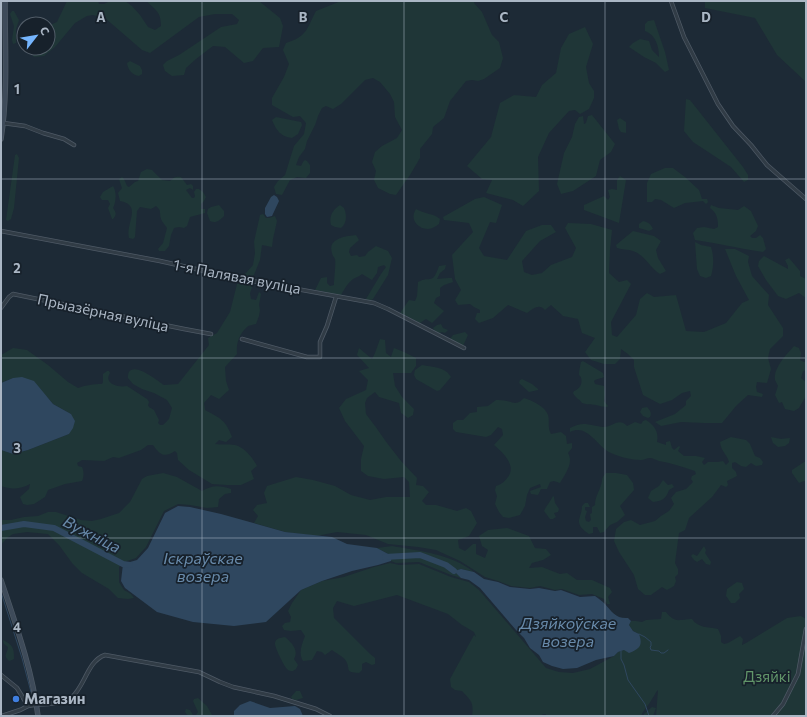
<svg xmlns="http://www.w3.org/2000/svg" width="807" height="717" viewBox="0 0 807 717" font-family="Commissioner,sans-serif">
<style>
.green{fill:#1f3637}
.water{fill:#2f475f}
.lines{fill:none;stroke-linecap:round;stroke-linejoin:round}
.stream{stroke:#2f475f;stroke-width:1}
.river{stroke:#2f475f;stroke-width:6}
.street-casing{stroke:#4e5965;stroke-width:4.5}
.secondary-casing{stroke:#4e5965;stroke-width:5.5}
.street{stroke:#313c46;stroke-width:3}
.secondary{stroke:#3e4b5a;stroke-width:4}
.grid{fill:none;stroke:#aab6c4;stroke-width:1;stroke-opacity:0.55}
.shop-dot{fill:#3f7fe0;stroke:#17212b;stroke-width:1.5}
.labels{text-anchor:middle;stroke-width:3.5;stroke-linejoin:round;paint-order:stroke}
.street-label{font-size:15px;fill:#aab6c4;stroke:#17212b}
.park-label{font-size:15px;fill:#619569;stroke:#17212b}
.poi-label{font-size:15px;font-weight:bold;fill:#aab6c4;stroke:#17212b;text-anchor:start}
.water-label{font-size:16px;font-style:italic;fill:#688aaa;stroke:#17212b}
.grid-label{font-size:13px;text-anchor:middle;font-weight:bold;fill:#aab6c4;stroke:#17212b;stroke-width:3.5;stroke-linejoin:round;paint-order:stroke}
</style>
<rect width="100%" height="100%" fill="#1d2a36"/>
<path class="green" d="M67,1H98L99,4H104L110,1H125L132,6L140,15L148,27L155,30L161,26C161,12 156,10 146,1H259L280,18L283,26L279,47L263,48L253,61L244,63L225,47L213,46L196,59L186,68L184,75L172,76L165,71L163,65L167,61L179,55L221,27L237,24L239,20L232,14H215L199,17L150,53L142,50L105,18L93,15L87,16L75,23L55,47L44,56L34,57L28,48H48V26L57,22Z
M341,1H475L474,3L482,12L492,35L499,42L503,58L500,68L484,79L478,81L472,80L466,81L450,101L444,118L433,127L432,134L420,149V158L410,175L396,195L390,194L378,188L374,180L376,171L372,162L375,152L382,146L397,138L402,130L395,117L394,102L390,94L380,82L373,78L365,80L341,104L333,109L326,106L322,108L318,116L315,125L307,141L305,149L299,157L296,165L301,166L303,162L305,160L307,161L310,165V173L306,178L297,177L290,180L282,195L276,194L274,187L278,181L285,175L294,146L304,134L306,123L300,116L293,117L272,105V98L284,77L289,64L283,50L286,43C307,37 307,28 316,11Z
M705,1H806V82L777,55L755,18L705,8Z
M12,11H14L19,20L16,29V43L13,44L12,40L14,26L10,14Z
M654,20L665,52L669,70L665,72L656,63L644,57L629,47L633,43L640,39L649,41L652,50L659,57C659,47 656,35 645,31V24L648,21Z
M585,27L593,44L586,67L589,83L594,91V98L589,109L580,114L575,110L569,111L549,133L538,157L539,191L523,206L513,200L486,193L492,180L482,179L467,166L491,137L500,103L514,95L536,97L542,85L556,73L561,48L569,34Z
M130,61L140,66L142,70V74L139,76C132,75 128,70 127,63Z
M686,99L690,100L743,167L748,175V180L744,182L731,167L693,142L684,131Z
M592,115L615,144L611,152L600,160L596,176L573,191L561,194L557,184L564,153L572,137L575,124L579,117L583,116L584,124L586,123L588,116Z
M276,117L301,122L302,125L298,134L292,138C281,137 276,130 272,120Z
M620,118L626,122V133L621,132L619,129L617,120Z
M17,154L19,158L14,208L11,219L8,221L6,220L15,155Z
M665,168H673L685,177L699,190L702,199H707L708,202L706,204L703,201L685,203L674,208L661,200L655,199L652,202H647V183L651,174Z
M147,169L152,170L162,180L170,181C174,177 176,176 181,177L187,185L191,184L193,186V190L190,188L186,190L192,198H194L195,196L194,192L196,189H199L203,192L206,197L204,201L201,204V209H205V213L190,217L187,226L184,228L179,227L174,228L171,235L169,246L165,251H159L158,249L163,243L167,228C165,225 162,222 161,219C159,212 162,211 156,206L151,209L140,207L137,211L135,237L133,239L129,238C125,224 143,205 120,201L118,193L122,188L119,179L122,177L124,179L127,186L129,187L135,182L138,181L141,172Z
M620,176L626,180L619,223L584,210V205L604,196L608,200L610,197L608,190L612,189L617,190V180Z
M113,186C117,192 116,202 113,208C116,212 117,215 113,219H112L108,208L110,204L108,200H102L100,197L103,192Z
M484,197L502,205L496,223L490,222L479,248L484,256L507,260L526,231L542,225H551L556,232L540,241L522,261L524,272L532,275L542,273L551,265L572,257L576,248L565,228L568,223L591,224L612,230L610,250L609,273L619,282L627,280L631,284L611,322L612,335L617,337L636,315L640,299L647,293L654,297L676,295L686,331L704,332L726,323L742,303L749,300L736,276L725,249H735L749,256L748,262L752,276L769,295L768,305L783,328V336L770,349L768,358L771,369L767,383L757,382L756,387L757,392L763,394L762,397L748,395L736,406L722,423H705L681,422L661,426L655,422L675,414L686,405V401L691,396L690,391L682,393L672,400L660,404L643,395L634,367V360L628,354L621,349L620,359L615,364H604L591,360L585,352L595,338L582,333L578,319L563,316L551,305L545,310C539,303 533,309 527,313L508,305L493,318L479,323L475,319L477,313H480V310L474,307L470,304L458,305L455,300L461,290L455,279L452,255L473,232L469,223L444,220L443,217L475,199Z
M219,205L224,211V216C220,220 216,224 210,221L207,213L208,209L211,207Z
M340,205L344,208C347,215 347,223 341,228L335,227L331,225C329,217 332,210 340,205Z
M711,205L719,208L738,210L744,206L751,211L758,226L756,231L750,236L752,238H756L760,235L763,238L766,249L763,252C740,249 718,243 695,240L693,233L697,228L704,227L714,229L718,227C718,219 717,213 710,208Z
M416,209C424,214 433,213 440,219L439,224C436,226 432,229 428,229C425,229 424,228 422,228C414,224 411,217 416,209Z
M263,214L266,218H269L275,216L277,221L273,239L272,247L262,245L260,260L254,275L246,278L242,275L246,273L253,265L255,253L254,242L260,215Z
M643,221C648,222 651,224 653,229L649,231L639,228V224Z
M633,231L654,236L661,241L656,250L658,258L666,271L660,274C650,268 645,255 633,251C628,249 622,250 617,248L616,245Z
M356,235L359,240L350,248L349,252L351,256L357,255L359,257L365,256L368,252L376,246L388,251L392,258L388,275L373,299L369,301L366,299L381,274L386,267L384,265L378,267L377,273L372,280L362,274C359,277 353,278 351,281C347,284 344,290 341,295L315,290L321,278L327,277V283L330,286L334,285C334,279 336,263 335,259C334,257 332,255 332,253C327,238 347,236 356,235Z
M695,242L701,245L711,247C714,257 714,265 711,276L706,278L700,276L697,269Z
M764,256L788,269V266L785,260L789,258L800,271V276L806,279V298L799,293L786,299L778,296L766,280L758,266L759,261Z
M446,265L445,269L440,273L437,279L448,278H452L453,282L444,285L440,288V296L436,298L434,303L444,311L432,323L426,319L420,323L400,313L409,300L415,301L417,296L418,282C431,275 432,286 439,266Z
M245,283L251,284L252,287L250,293L251,299L256,300L259,292L261,294L259,305L260,310L259,316L256,324C253,325 249,325 247,327C239,334 236,344 237,354L225,367L226,381L229,390L219,399L211,395L204,403L205,410C220,418 226,420 232,437L226,442L219,440L215,444C222,445 228,444 235,445C244,447 253,458 257,466L251,471L254,479L241,485H227L212,484L189,470L178,460L177,453L175,451C164,458 160,455 153,445H148L141,450L119,458L113,457L104,461L82,460L77,463L78,466L82,467C84,471 84,477 82,481L65,484L48,490L45,497L34,504L27,505L23,504L20,497L29,489L30,484C21,489 11,490 1,486V450L13,454L28,450L69,434L71,414L53,404L47,397L13,378L1,383V355L13,348L27,350L48,365L68,382L78,388C87,385 93,384 102,384L103,382V374L107,371H109L110,373C103,384 119,388 127,386L147,399L149,402L148,405L149,407L154,410L159,420L158,423L160,425H163L169,419L172,408L167,400L154,393L142,389L133,384L128,378C128,376 128,373 129,372C135,362 158,381 164,385L178,384L209,345L208,338L217,333L230,312L237,284Z
M441,324L443,328L448,330L445,333L442,332L439,333L435,331L433,328L437,325Z
M465,332L468,335L463,346L453,342L450,339L453,335Z
M380,339L385,340L386,353L391,357L394,348L404,352L416,358V366L411,373H393L395,386L402,397L414,409L413,415L408,418L401,413L399,403L379,397L375,392L367,398L365,403L366,414L375,426L387,443L401,461L417,478L416,485L423,486L429,492L422,501L426,505H436L457,511L466,508L471,511L477,523L469,536L458,540L459,548L465,551L473,544H476V554L485,558L488,550L482,546L479,536L488,530L507,528L529,536L535,548L546,549L551,555L543,560L532,563L529,568L542,567L560,574L567,573L577,580H592L610,588L612,592L608,597L610,604H607L604,599L592,594L579,595L562,589L555,590L540,586L530,588L511,586L498,581L485,577L460,561L436,550L418,547L388,544L366,535L337,532L316,536L285,532L254,523L258,516L253,510L257,505L267,503L264,493L267,486L296,477L313,480L335,486L351,495L370,500L386,497H410L409,482L404,477L384,479L368,476L361,471V459L364,446L345,421L339,408L346,399L366,390L368,380L359,371L369,368L357,355L359,348L372,359L375,353Z
M794,346L799,348L801,353L800,360L804,362L806,361V370L803,371L801,378L806,382V396L799,408L794,411L785,409L782,402L779,403L775,395L778,386C777,384 776,382 775,380C773,368 787,354 794,346Z
M583,361L603,373L604,377C601,379 597,378 594,381L595,384L604,386L605,394L604,401L608,406L607,407C603,407 600,406 596,405C591,404 587,405 582,403C580,399 575,398 573,393L574,391C579,389 583,384 581,378C581,377 580,376 579,375C579,371 580,366 581,362Z
M422,365C432,367 446,367 451,377L440,390L437,391L416,379L414,375L415,370Z
M522,379L532,384L538,389V390L529,392L519,383L520,380Z
M524,398C531,400 545,406 548,415C550,421 547,427 551,434L561,432L566,436L567,444L572,443V448L568,453C574,463 565,474 560,483L554,481L550,482L547,489H541L538,495L531,494L530,491L541,487L540,484L530,488L527,495L525,506L520,515L509,518L503,517L499,512L495,504L497,496L495,490L496,486C502,484 504,482 508,477C517,465 502,452 494,445L503,435L502,429L498,427L491,435L486,437L456,432L453,429V423L457,420H463L470,413L477,412V407L488,406L496,400C499,400 503,400 507,401C515,403 517,405 524,398Z
M647,407C650,410 652,413 650,417L648,418L643,416L640,412L642,408Z
M646,420C655,426 659,432 657,442L666,445V442L670,441L672,448L674,450L679,446L680,447L678,451L684,456H696L705,458L702,462L704,465L708,462H718L723,461L726,465L729,462C727,454 721,452 720,442L731,437L746,440L750,444L755,456L760,458L763,462L762,465L756,466L751,463L746,467L741,466L735,462L732,463V468L736,472L737,476L727,481L728,485L726,487L721,485L712,497L689,518L685,530L679,533L675,563L678,569V574L675,577L676,581L674,586L667,590L662,587L651,595H645L638,589L634,575L619,552L614,541L616,529L624,522L631,520L640,525L655,521L661,516L669,511L674,504L671,498L676,492L686,489L693,482L691,479L692,476L696,474L695,471C683,467 671,463 659,461C656,460 653,458 650,458C647,458 644,460 641,460C631,460 620,457 611,453C597,447 588,423 570,432V428C584,420 590,426 604,427C612,427 619,417 627,426L635,422L641,424L643,421Z
M771,437L781,439L790,438L789,443L785,446L778,447L773,443Z
M804,462H806V482L804,481L799,483L792,473V470Z
M163,473L177,477L202,491C212,485 219,485 231,489V493L225,494L219,499L218,507L207,508L190,505L178,504L164,511L146,547L136,558L124,562L119,567V582L124,590L131,594L134,598L128,599L118,598L109,589L82,573L72,563L59,545L48,534L27,532L13,534L7,538L1,545V520H11L24,517L38,516L48,512H56L81,520L92,521L101,519L119,513L130,502L142,479L147,476Z
M606,473H616L627,475L633,483L634,490L620,506L625,515L617,522L610,525L604,532L600,533L597,527H593V533L589,534C584,531 578,526 579,520C580,515 582,512 582,506L585,503H588L590,507H585V510L587,511L585,517L586,521L589,522L591,520L590,514L592,513V507L595,505C595,497 599,492 601,485C603,479 601,478 606,473Z
M663,480L668,485L672,484L674,487L669,490C666,499 662,501 653,502L648,498L651,491L659,486Z
M553,496L554,497L555,503L559,509L558,512L554,513L556,517L553,519H550L544,511C546,506 550,502 553,496Z
M392,546C420,551 451,554 474,572L461,569L455,571L461,578L451,575L419,562L396,563L391,561L392,556L377,548Z
M704,546L706,550L705,553L711,562L710,565L706,564L702,559L697,562L694,560L691,556L693,554L697,556Z
M390,563L399,565L419,564L451,577L469,582L479,590L546,668L559,672L573,673L590,669L614,656L618,652L624,650L639,634C634,632 632,630 629,625L631,621H636L642,622L646,620L661,619L662,612H666C670,617 674,621 681,620C685,620 687,619 692,619C698,628 708,627 718,629L721,636V642L724,644L728,643L740,636L743,639L742,645L746,643L787,618L801,616L806,619V716H656L658,690C655,693 655,695 652,699C649,705 644,709 641,716H545L546,714H544L539,716H472C474,702 471,701 462,691L455,690L451,687L450,679L474,635L476,637L474,632L462,625L448,614L397,595L354,606L337,601L333,608L334,618L369,653L375,658V664L372,665L366,662L362,664V670L359,673C344,672 351,670 346,661C344,657 336,653 332,650L325,655L322,652L317,651L312,660L303,661C298,653 302,644 305,636L301,630L291,631L284,630L282,626L285,623L290,622L291,617L288,611L292,603L301,590L322,581L344,577L374,567Z
M737,582L742,583L744,589L739,594L740,598L735,603H731L726,596L727,589Z
M285,637C292,643 299,650 294,659L298,665L296,669L293,671C290,671 289,671 287,669C284,666 274,646 275,643C276,638 280,638 285,637Z
M3,640C13,645 14,648 14,659L12,660L9,661C2,655 8,653 8,647L4,644L3,641Z
M296,691H300L303,698L296,700L292,699L291,697Z
M198,698L207,706L212,715H219L223,716H188L185,712L186,709L190,710L193,715H196L198,712L193,701L194,699Z
M652,707L656,708L653,716H644V714Z"/>
<path class="water" d="M274,195L277,197L279,201L272,216L267,217L265,214V208L271,197Z
M22,377L34,381L53,404L71,414L75,421L73,428L69,434L28,450L13,454L1,450V383L13,378Z
M178,506L190,507L221,514L285,532L332,537L347,544L377,548L392,556L391,561L378,565L352,571L322,581L301,590L266,622L234,626L193,622L157,612L125,588L121,581L123,564L137,560L148,548L165,513Z
M461,569L474,572L484,579L498,582L510,587L530,589L539,588L555,591L561,590L580,597L595,596C598,598 602,601 605,604C612,612 616,619 628,618L631,621L629,625L633,631L639,634C643,645 640,649 629,653L624,650L618,652L614,656L596,660L577,668L563,669L552,666L543,662L539,655L530,648L524,638L516,630L480,588L469,580L461,578L454,571Z
M250,701L270,708L295,706L300,709L303,716H234V711L240,705Z"/>
<g class="lines">
<path class="stream" d="M1,592L22,658L31,692
M639,634L645,637L651,642V646L650,647L651,650L659,651L661,653H664L668,650
M620,650L621,651V659L624,665L628,680L645,704L649,716"/>
<path class="river" d="M1,528L24,524L54,528L123,564L130,565
M385,557L420,555L446,565L454,571"/>
<defs>
<path id="street" d="M671,1L684,37L718,104L733,126L751,145L767,165L806,199
M3,123L25,126L43,133L64,139L74,145
M1,231L160,261L236,278L374,303L388,309L464,348
M1,308L9,297L13,294L184,329L211,334
M242,339L307,357H320V342L327,326L336,297
M1,675L17,688L28,706
M2,716C8,714 14,712 20,710C23,709 25,707 28,706C40,703 61,706 71,698C85,687 87,661 105,655L199,672L220,682L233,687L274,696L316,709L330,716
M773,716L783,704L798,674L806,629"/>
<path id="secondary" d="M1,139C8,94 5,47 5,1
M1,580C16,625 32,669 38,716"/>
</defs>
<use href="#street" class="street-casing"/>
<use href="#secondary" class="secondary-casing"/>
<use href="#street" class="street"/>
<use href="#secondary" class="secondary"/>
</g>
<path class="grid" d="M202,1V716M404,1V716M605,1V716M1,179H806M1,358H806M1,538H806"/>
<circle class="shop-dot" cx="16" cy="699" r="4"/>
<g class="labels">
<g class="street-label">
<text transform="translate(237 277) rotate(11)" y="5">1-я Палявая вуліца</text>
<text transform="translate(103 313) rotate(12)" y="5">Прыазёрная вуліца</text>
</g>
<g class="park-label">
<text x="767" y="682">Дзяйкі</text>
</g>
<g class="poi-label">
<text x="24" y="704">Магазин</text>
</g>
<g class="water-label">
<text transform="translate(92 534) rotate(27)" y="6">Вужніца</text>
<text x="203" y="564">Іскраўскае<tspan x="203" dy="18">возера</tspan></text>
<text x="568" y="629">Дзяйкоўскае<tspan x="568" dy="18">возера</tspan></text>
</g>
</g>
<g class="grid-label">
<text x="101" y="22">A</text>
<text x="303" y="22">B</text>
<text x="504" y="22">C</text>
<text x="706" y="22">D</text>
<text x="17" y="94">1</text>
<text x="17" y="273">2</text>
<text x="17" y="453">3</text>
<text x="17" y="632">4</text>
</g>
<rect width="807" height="717" fill="none" stroke="#aab6c4" stroke-width="4"/>
<g transform="translate(36 36) rotate(59)"><circle r="19" fill="#17212b" stroke="#525d68"/>
<path d="M0-3L7 15L0 10L-7 15Z" fill="#75b5fe"/>
<text y="-6" font-size="11" font-weight="bold" text-anchor="middle" fill="#aab6c4">С</text>
</g>
</svg>
